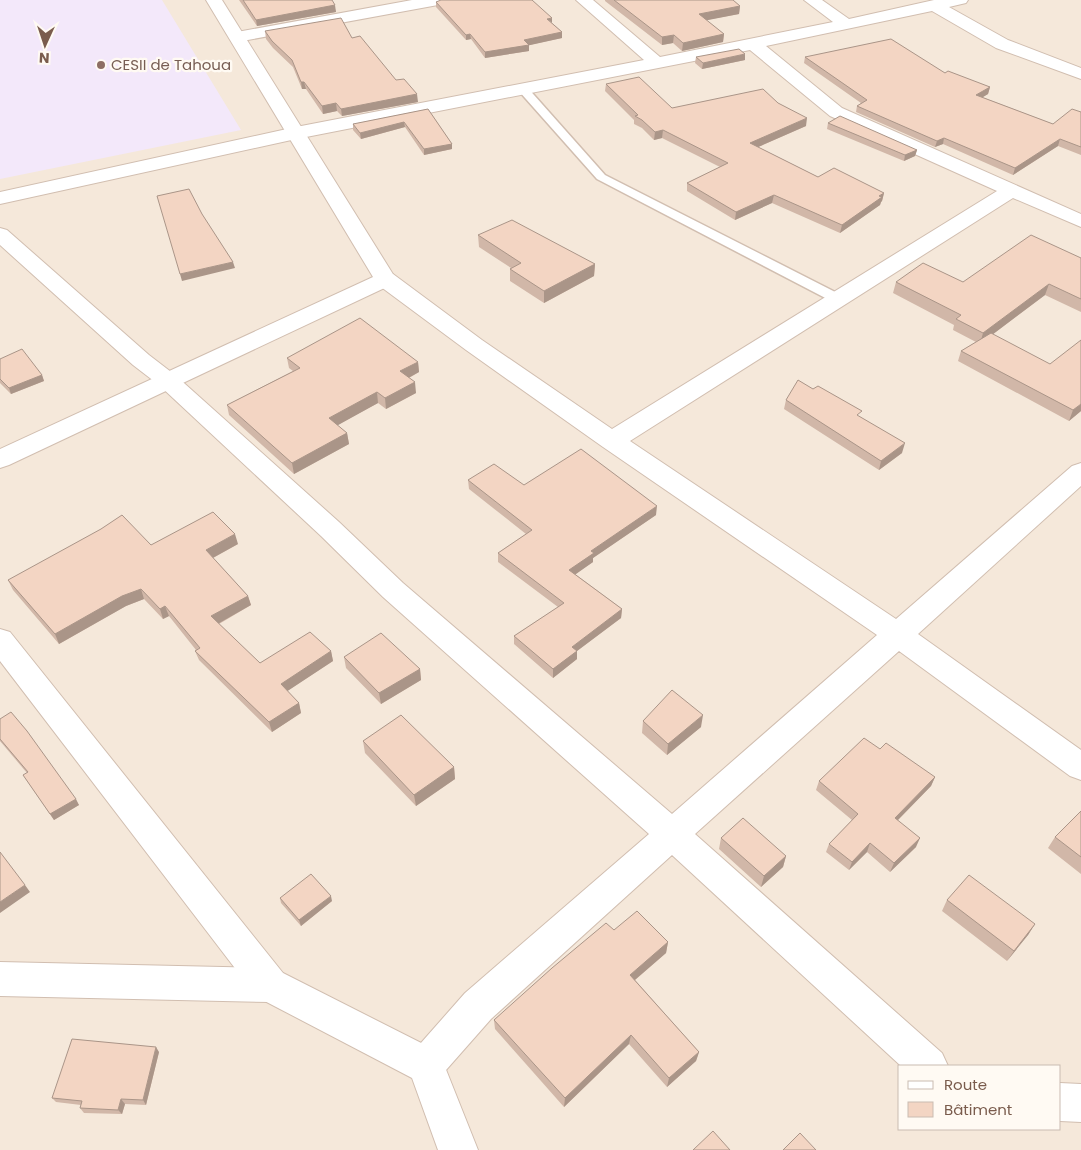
<svg xmlns="http://www.w3.org/2000/svg" width="1081" height="1150" viewBox="0 0 1081 1150" font-family="Poppins,sans-serif">
<style>
.residential{fill:#f5e8da;fill-rule:evenodd}
.education{fill:#f3e8fa}
.lines{fill:none;stroke-linecap:round;stroke-linejoin:round}
.service-casing{stroke:#d1beb0;stroke-width:3}
.minor-casing{stroke:#d1beb0;stroke-width:2}
.tertiary-casing{stroke:#d1beb0;stroke-width:2}
.service{fill:#fff;fill-rule:evenodd}
.minor{fill:#fff;fill-rule:evenodd}
.tertiary{fill:#fff;fill-rule:evenodd}
.wall{fill:#d1b7a8}
.shaded-wall{fill:#aa9588}
.building{fill:#f3d5c3;stroke:#aa9588}
.education-dot{fill:#8d6e63;stroke:#fffaf3;stroke-width:2}
.labels{text-anchor:middle;stroke-width:4.5;stroke-linejoin:round;paint-order:stroke}
.far-education-label{font-size:15px;fill:#785e54;stroke:#fffaf3;text-anchor:start}
</style>
<rect width="100%" height="100%" fill="#fdf6ec"/>
<path class="residential" d="M0,0H1081V1150H0ZM900,1066H1060V1129H900Z"/>
<path class="education" d="M0,0H162L241,130L0,179Z"/>
<g class="lines">
<defs>
<path id="service" d="M522,85L526,86L605,175L843,296L844,299L843,302H833L597,179L518,90L517,88L518,86Z"/>
<path id="minor" d="M412,0H446L444,3L438,5L237,42L231,40L229,37L231,34L237,32Z
M576,0H593L660,57L833,22L804,0H822L849,19L934,0H968L966,3L949,7L1008,40L1081,68V79L996,48L932,11L766,46L842,108L1081,214V227L1013,198L630,441L896,619L1072,466L1081,463V486L918,634L1081,750V780L1070,776L899,651L695,834L942,1053L948,1066H901L672,855L491,1019L439,1078L426,1084L413,1078L407,1065L413,1052L465,993L649,834L383,597L321,536L159,385L133,365L0,245V228L7,230L149,355L175,375L339,522L403,583L672,814L877,635L603,447L466,350L377,284L374,279L377,274L385,273L393,274L482,340L612,429L997,191L830,116L750,50L296,139L0,204V192L296,127L644,60Z
M0,962L270,968L283,973L288,985L283,997L270,1002L0,996Z
M1060,1083L1081,1084V1122L1060,1121Z"/>
<path id="tertiary" d="M206,0H222L396,279L393,284L9,465L0,468V449L373,277Z
M0,629L10,632L283,973L439,1052L478,1150H438L412,1078L257,997L0,661Z"/>
</defs>
<use href="#service" class="service-casing"/>
<use href="#minor" class="minor-casing"/>
<use href="#tertiary" class="tertiary-casing"/>
<use href="#service" class="service"/>
<use href="#minor" class="minor"/>
<use href="#tertiary" class="tertiary"/>
</g>
<path class="wall" d="M239,0H332L336,12L257,26Z
M605,0H733L740,6L739,14L706,20L724,34L723,42L682,51L673,43L662,45L605,1Z
M436,2L552,23L562,32V38L529,45V51L485,58L471,39L466,40L436,7Z
M265,31L352,38L418,102L342,116L337,111L323,114L306,89H302L293,67L273,48L266,39Z
M696,57L745,60L702,69L695,63Z
M805,57L945,73L990,87L988,94L982,97L1053,124L1081,112V155L1058,146L1013,175L943,144L935,147L856,112L857,106L861,103L804,63Z
M606,84L672,108L806,126L758,147L818,177L884,193L882,201L881,202L880,205L840,233L772,203L735,220L687,191V183L720,167L662,138L654,140L642,128L634,124V120L605,91Z
M428,109L452,144V149L424,155L405,127L361,139L353,130V124Z
M828,123L917,150L915,156L904,161L827,129Z
M478,235L595,264L594,276L544,303L510,281V269L511,268L479,247Z
M1081,258V312L1045,295L993,334L1081,411L1069,421L958,361L961,351L976,342L953,330L954,325L893,293L896,282H963Z
M287,358L418,362L419,372L409,378L416,393L386,409L378,403L337,425L347,433L349,444L294,474L229,415L227,405L293,371L289,368Z
M0,359L42,375L44,381L11,394L0,383Z
M786,400L860,417L902,453L879,470L784,409Z
M468,480L524,485L656,515L593,558V562L575,574L622,609L621,618L577,651V659L553,678L514,644V636L558,607L498,562V553L526,534L469,489Z
M238,544L213,558L248,596L251,605L219,624L260,663L331,651L333,661L287,691L299,703L301,713L272,732L199,660L195,651L196,650L169,616L163,619L144,599L126,606L59,644L13,590L8,580L151,545Z
M344,657L420,669L421,680L381,704L346,668Z
M0,719L79,805L54,820L23,775L27,773L0,741Z
M643,721L701,727L667,755L642,733Z
M363,741L454,767L455,779L416,806L365,753Z
M880,749L935,777L931,786L898,820L916,847L890,872L867,852L849,870L826,852L829,844L852,820L816,790L819,781Z
M1081,811V874L1048,848L1055,837Z
M721,838L786,856L783,867L761,887L719,849Z
M280,898L332,901L301,926L281,903Z
M947,900L1035,924L1028,935L1007,961L942,911Z
M614,930L668,942L666,953L635,980L699,1052L696,1061L667,1087L629,1044L564,1107L495,1029L494,1020Z
M159,1052L146,1105L125,1104L122,1114L84,1113L80,1108L81,1105L56,1102L52,1098Z"/>
<path class="shaded-wall" d="M335,5L336,12L257,26L256,20Z
M740,6L739,14L698,22L699,14Z
M552,18V23L547,19Z
M562,32V38L526,46L529,45V51L485,58V52L524,40Z
M470,34L471,39L466,40V35Z
M724,34L723,42L682,51L683,43Z
M674,35L673,43L662,45V37Z
M745,54V60L702,69L703,63Z
M301,82H304L306,89H302Z
M990,87L988,94L975,102L976,95Z
M417,94L418,102L342,116L341,109Z
M336,103L337,111L323,114L322,106Z
M807,118L806,126L749,151L750,143Z
M404,122L405,127L361,139L360,133Z
M663,130L662,138L654,140L655,132Z
M944,138L943,144L935,147L937,141Z
M1060,139L1058,146L1013,175L1015,168Z
M452,144V149L424,155V149Z
M917,150L915,156L904,161L905,155Z
M884,193L882,201L881,202L880,205L840,233L842,225L879,196Z
M774,195L772,203L735,220L736,212Z
M233,262L235,268L182,281L180,274Z
M595,264L594,276L544,303V291Z
M1049,284L1045,295L980,344L983,333Z
M418,362L419,372L401,382L400,371Z
M42,375L44,381L11,394L9,388Z
M415,382L416,393L386,409L385,398Z
M377,392L378,403L331,429L329,418Z
M1081,404V411L1069,421L1073,410Z
M347,433L349,444L294,474L292,463Z
M905,443L902,453L879,470L881,461Z
M657,506L656,515L593,558V562L569,579V570L591,551Z
M235,534L238,544L209,560L206,550Z
M141,589L144,599L126,606L59,644L55,634L122,596Z
M248,596L251,605L214,626L211,616Z
M165,606L169,616L163,619L160,609Z
M622,609L621,618L577,651V659L553,678V669L572,647Z
M331,651L333,661L283,694L281,684Z
M420,669L421,680L381,704L379,693Z
M299,703L301,713L272,732L269,722Z
M703,715L701,727L667,755L668,744Z
M454,767L455,779L416,806L414,795Z
M935,777L931,786L892,826L895,818Z
M76,799L79,805L54,820L50,814Z
M920,838L916,847L890,872L894,863Z
M870,843L867,852L849,870L852,862Z
M786,856L783,867L761,887L764,876Z
M25,885L30,892L0,913V902Z
M331,896L332,901L301,926L299,920Z
M1035,924L1028,935L1007,961L1014,951Z
M668,942L666,953L629,985L630,975Z
M631,1035L629,1044L564,1107L565,1098Z
M156,1047L159,1052L146,1105L143,1100Z
M699,1052L696,1061L667,1087L669,1078Z
M121,1099L125,1104L122,1114L118,1110Z"/>
<path class="building" d="M243,0H332L335,5L256,20Z
M441,0H532L552,18L547,19L562,32L524,40L529,45L485,52L470,34L466,35L436,2Z
M614,0H733L740,6L699,14L724,34L683,43L674,35L662,37Z
M341,18L352,38L360,36L396,80L404,79L417,94L341,109L336,103L322,106L304,82H301L292,60L272,41L265,31Z
M891,39L945,73L948,71L990,87L976,95L1053,124L1072,109L1081,112V147L1060,139L1015,168L944,138L937,141L857,106L867,100L805,57Z
M739,49L745,54L703,63L696,57Z
M639,77L672,108L763,89L778,103L807,118L750,143L818,177L834,168L884,193L879,196L882,197L842,225L774,195L736,212L687,183L728,163L663,130L655,132L642,120L635,116L638,115L606,84Z
M428,109L452,144L424,149L404,122L360,133L353,124Z
M840,116L917,150L905,155L828,123Z
M189,189L202,214L233,262L180,274L157,196Z
M512,220L595,264L544,291L510,269L521,263L478,235Z
M1031,235L1081,258V299L1049,284L983,333L956,319L961,315L896,282L923,263L963,282Z
M360,318L418,362L400,371L415,382L385,398L377,392L329,418L347,433L292,463L227,405L300,368L287,358Z
M991,333L1050,364L1081,340V404L1073,410L961,351Z
M22,349L42,375L9,388L0,379V359Z
M798,380L813,389L818,386L862,411L857,415L905,443L881,461L786,400Z
M581,449L657,506L591,551L594,553L569,570L622,609L572,647L577,651L553,669L514,636L564,603L498,553L532,530L468,480L494,464L524,485Z
M213,512L235,534L206,550L248,596L211,616L260,663L310,632L331,651L281,684L299,703L269,722L195,651L200,648L165,606L160,609L141,589L122,596L55,634L8,580L101,529L122,515L151,545Z
M381,633L420,669L379,693L344,657Z
M672,690L703,715L668,744L643,721Z
M11,712L27,731L76,799L50,814L23,775L28,772L0,739V719Z
M401,715L454,767L414,795L363,741Z
M864,738L880,749L886,743L935,777L895,818L920,838L894,863L870,843L852,862L829,844L858,814L819,781Z
M1081,811V857L1055,837Z
M743,818L786,856L764,876L721,838Z
M0,852L25,885L0,902Z
M311,874L331,896L299,920L280,898Z
M969,875L1035,924L1014,951L947,900Z
M637,911L668,942L630,975L699,1052L669,1078L631,1035L565,1098L494,1020L552,968L606,923L614,930Z
M72,1039L156,1047L143,1100L121,1099L118,1110L80,1108L82,1101L52,1098Z
M713,1131L730,1150H693Z
M800,1133L816,1150H783Z"/>
<circle class="education-dot" cx="101" cy="65" r="5"/>
<g class="labels">
<g class="far-education-label">
<text x="111" y="70">CESII de Tahoua</text>
</g>
</g>
<rect x="898" y="1065" width="162" height="65" fill="#fffaf3" stroke="#cabbb1"/>
<rect x="908" y="1081" width="25" height="8" fill="#ffffff" stroke="#cabbb1"/>
<text x="944" y="1090" font-size="15" fill="#7a5c4d">Route</text>
<rect x="908" y="1102" width="25" height="15" fill="#f3d5c3" stroke="#cabbb1"/>
<text x="944" y="1115" font-size="15" fill="#7a5c4d">Bâtiment</text>
<g transform="translate(45 45) rotate(183)" stroke="#fffaf3" stroke-width="4" paint-order="stroke">
<path d="M0-4L9 19L0 12L-9 19Z" fill="#7a5c4d"/>
<text y="-8" font-size="14" font-weight="bold" text-anchor="middle" fill="#7a5c4d">N</text>
</g>
</svg>
